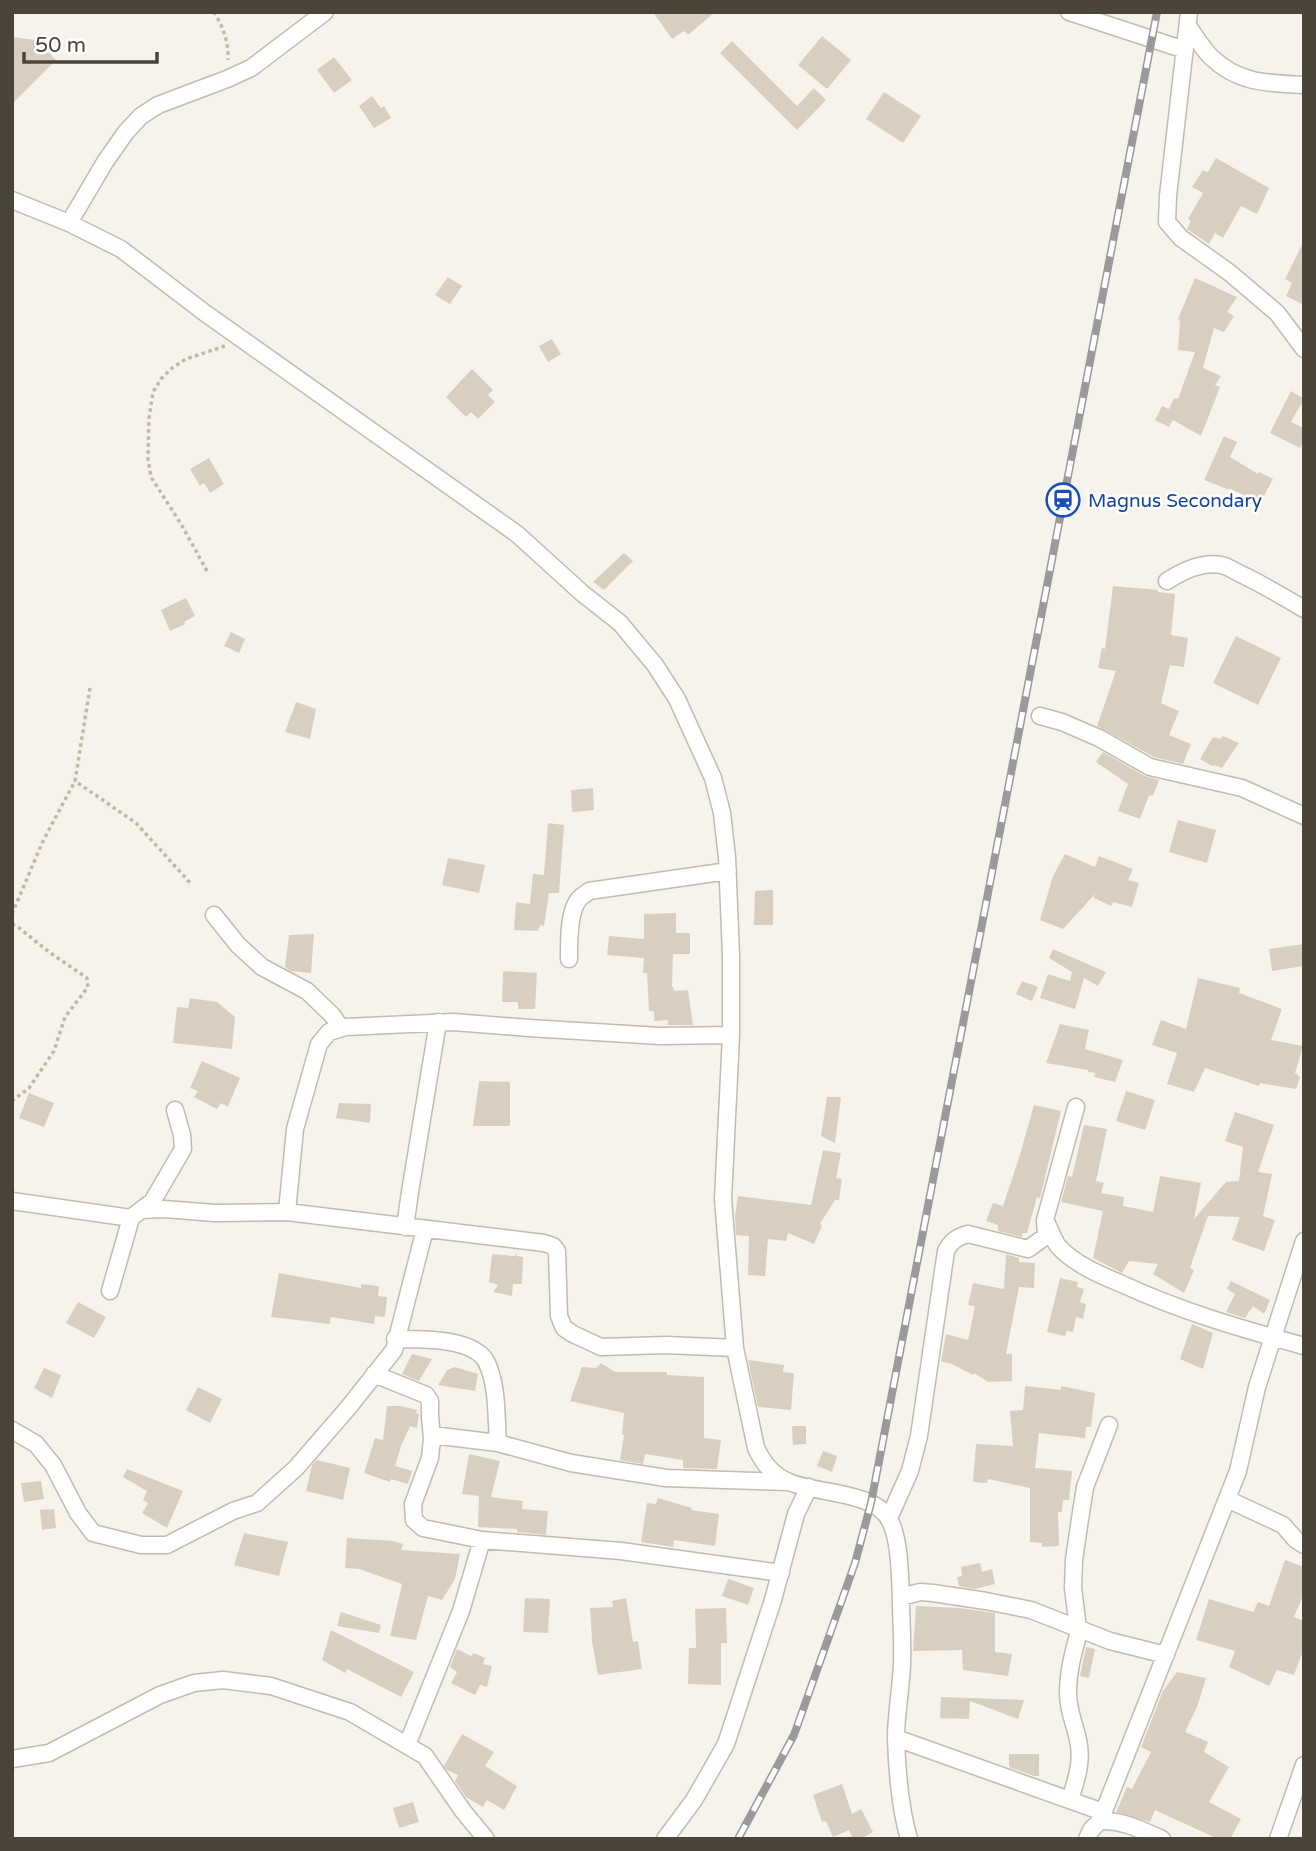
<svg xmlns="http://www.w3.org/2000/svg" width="1316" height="1851" viewBox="0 0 1316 1851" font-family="'Varela Round',sans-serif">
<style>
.building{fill:#d8cfc1}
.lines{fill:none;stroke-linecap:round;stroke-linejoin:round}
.minor-casing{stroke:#c2bbae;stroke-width:19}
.path{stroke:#c4b79f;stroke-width:3.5;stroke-dasharray:3.5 3.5;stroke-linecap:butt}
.minor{stroke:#fff;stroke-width:16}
.rail-casing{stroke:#9a9a9a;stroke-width:8}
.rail{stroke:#fff;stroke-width:5;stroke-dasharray:16;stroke-linecap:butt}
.labels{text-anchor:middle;stroke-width:5;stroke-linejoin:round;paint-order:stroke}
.transit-label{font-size:19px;fill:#164399;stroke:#fff;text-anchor:start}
</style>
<rect width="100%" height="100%" fill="#f6f3ec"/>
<path class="building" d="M653,12H715L688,35L684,31L672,39Z
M822,36L851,60L827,89L798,65Z
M12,37L36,40L56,60L12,104Z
M732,41L797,106L814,88L826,100L797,130L720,53Z
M334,57L352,80L334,93L317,70Z
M884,92L921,116L903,143L866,119Z
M372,96L381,108L384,106L391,118L374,128L359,106Z
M1216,158L1269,188L1257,214L1241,206L1223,238L1215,233L1209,244L1187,229L1191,221L1188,219L1203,193L1192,187L1203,170L1208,172Z
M1304,241V305L1286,296L1292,283L1285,279Z
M448,277L462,286L450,304L435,295Z
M1195,278L1237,297L1227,312L1234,316L1224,332L1214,328L1203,368L1221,376L1215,385L1220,387L1201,436L1173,420L1169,427L1155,420L1162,406L1169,409L1174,398L1178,399L1195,352L1178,350L1180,320L1178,319Z
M552,339L561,354L548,362L539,346Z
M472,369L493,390L488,395L495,402L478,419L471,412L466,417L446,397Z
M1291,391L1304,399L1291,422L1304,428V440L1300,448L1270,433Z
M1224,436L1237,442L1230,457L1258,474L1259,472L1273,479L1260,503L1231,489H1227L1204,480Z
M209,458L224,484L210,493L204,483L200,486L190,469Z
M624,553L633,561L604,590L593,582Z
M1113,586L1158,590V592L1175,594L1171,635L1188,638L1184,667L1170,665L1161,703L1179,711L1169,735L1191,744L1183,764L1154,757L1097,726L1116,671L1098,668L1102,648L1105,649Z
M186,598L195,616L184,622L185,624L170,631L161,610Z
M231,632L245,639L239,653L224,646Z
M1236,636L1281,658L1258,705L1213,683Z
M296,702L316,709L310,739L285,732Z
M1223,736L1239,743L1222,768L1214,765L1212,766L1200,759L1213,737L1220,739Z
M1103,752L1145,776L1159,780L1153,796L1149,795L1140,819L1118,811L1128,784L1096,762Z
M593,788L594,810L572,812L571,790Z
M1178,820L1216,830L1207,863L1169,852Z
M548,823L564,825L559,893H549L544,926L540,925L538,931L514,930L516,902L530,904L533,874L544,875Z
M1065,854L1095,867L1099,856L1133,869L1128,880L1139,883L1132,907L1113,902L1111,906L1094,898L1095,894L1063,929L1040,920L1053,876Z
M448,858L485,865L479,893L442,885Z
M773,890V925H754L755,891Z
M676,913V933H690V954H673L672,987L673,986L674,991L688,990L693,1025H668V1020L654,1021V1011H649L647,973H643L644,958L607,955L609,936L644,939V914Z
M314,934L311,973L291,971L285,967L289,935Z
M1304,944V966L1272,971L1269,949Z
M1053,949L1106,972L1098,986L1084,978L1075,1009L1040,998L1048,974L1070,981L1072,972L1049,958Z
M503,971L537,973L535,1009H518V1002H502Z
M1198,978L1240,988L1239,993L1282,1009L1271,1040L1303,1046L1295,1073L1300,1077L1296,1089L1260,1083L1259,1086L1205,1068L1194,1092L1167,1084L1177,1053L1152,1045L1161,1020L1186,1029Z
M1022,981L1038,987L1032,1001L1016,994Z
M190,998L217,1002L235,1017L232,1049L173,1043L177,1007L188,1008Z
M1060,1024L1089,1030L1085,1049L1123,1060L1115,1082L1094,1077L1095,1073L1088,1072V1070L1046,1063Z
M202,1061L240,1078L228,1107L221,1103L217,1109L194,1097L198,1091L190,1088Z
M479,1081L510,1082V1126H473Z
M1126,1091L1155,1100L1145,1130L1116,1121Z
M29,1093L54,1103L44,1127L19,1118Z
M827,1097H841L835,1143L821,1136Z
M339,1103L371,1104L370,1123L336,1118Z
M1034,1105L1061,1111L1040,1198L1037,1197L1027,1233H1022V1237L998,1231V1225L986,1221L993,1203L1003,1206L1019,1158Z
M1235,1112L1274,1125L1258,1172L1272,1174L1263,1216L1275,1220L1264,1251L1232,1240L1240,1217L1208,1216L1190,1268L1194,1270L1184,1293L1153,1274L1158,1264L1129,1261L1122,1273L1093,1258L1103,1211L1061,1202L1068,1176L1072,1177L1084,1125L1107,1129L1096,1181L1104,1183L1101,1193L1124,1197L1123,1206L1153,1212L1160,1176L1201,1183L1194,1219L1226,1182L1239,1181L1243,1147L1225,1141Z
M823,1150L841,1153L836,1178L842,1179L839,1200H835L820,1224L822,1226L814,1244L788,1233L786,1241L768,1239L765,1276L748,1275L749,1236L736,1235L735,1216L738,1196L811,1205Z
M517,1253V1256L523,1257L522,1284H513L512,1296L493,1292L498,1285L489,1282L492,1254L515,1256Z
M1006,1254L1019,1258V1262L1035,1263L1034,1288L1019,1287L1006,1354H1012V1381L988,1382L974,1373L973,1375L952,1364L941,1361L946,1334L968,1340L975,1306L968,1305L973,1283L1004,1289Z
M279,1273L361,1288V1284L379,1286L378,1296L387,1297L385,1317L375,1316L374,1324L331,1317L330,1324L271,1317Z
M1060,1278L1078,1282L1077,1287L1084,1289L1080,1302L1086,1304L1083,1319L1076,1317L1073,1332L1067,1331L1065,1336L1047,1332Z
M1231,1281L1270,1300L1264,1314L1253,1306L1245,1318L1226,1312L1235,1294L1227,1289Z
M78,1302L106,1317L94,1338L66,1323Z
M1192,1324L1213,1333L1203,1369L1180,1359Z
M412,1354L432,1359L419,1381L402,1374Z
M748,1360L784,1365L783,1372L794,1373L791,1410L758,1407Z
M601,1363L615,1372H667V1375L704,1377V1438L721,1440L717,1469L683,1468V1460L645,1454L643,1464L620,1460L624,1435H622L624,1413L570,1401L582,1367L596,1368Z
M455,1367L478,1374L475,1391L438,1385L447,1370Z
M44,1368L61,1375L52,1398L34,1388Z
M1025,1386L1061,1390V1386L1095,1393L1091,1427H1086L1085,1438L1039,1433L1035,1468L1072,1471L1069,1500H1063L1062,1512H1058L1059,1546L1042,1547V1543L1030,1542V1488L988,1479L987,1483L973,1482L976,1444L1013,1446L1010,1411L1023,1410Z
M198,1387L222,1399L210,1423L186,1410Z
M387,1406H401L417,1410L416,1413L419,1414L417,1428L410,1426L401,1446L395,1466L412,1471L408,1484L391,1479L390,1482L364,1473L375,1438L383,1440Z
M792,1426H806V1444L793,1445Z
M823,1451L837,1456L832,1472L817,1466Z
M469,1454L500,1461L491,1497L523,1501L522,1509L548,1511L546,1535L517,1532V1529L478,1527L479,1496L462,1494Z
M317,1460L350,1468L343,1500L306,1491L312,1465Z
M127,1469L183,1491L167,1528L142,1513L148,1503L143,1500L147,1491L123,1477Z
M41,1481L44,1499L24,1502L21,1483Z
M658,1498L692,1508L691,1510L719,1514L715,1546L674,1540L673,1547L641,1542L647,1503L656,1504Z
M54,1509L56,1528L42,1530L40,1510Z
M244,1533L288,1542L279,1576L234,1565Z
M347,1538L393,1541L403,1544L401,1550L460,1554L455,1579L442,1600L428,1596L416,1640L390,1636L402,1584L359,1569L345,1568Z
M1285,1560L1304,1567V1593L1294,1617L1304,1621V1648L1294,1675L1277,1670L1269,1686L1229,1667L1235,1651L1196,1640L1209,1599L1253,1612L1258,1602L1269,1606Z
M980,1563L982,1572L992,1569L995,1584L974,1589L959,1586L957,1577L962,1576L961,1567Z
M728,1579L754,1588L748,1605L722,1596Z
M525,1598L550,1599L548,1633L523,1632Z
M626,1598L633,1642L638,1641L642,1669L598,1675L592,1641L590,1608L613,1607L612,1601Z
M916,1606L959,1608L995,1613V1652L1012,1654L1008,1676L963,1670L962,1650L913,1651Z
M726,1608L727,1643H721V1685L688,1684L689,1648H696L695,1609Z
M341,1612L381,1625L379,1633L337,1626Z
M331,1630L414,1672L401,1697L347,1669L345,1673L322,1660Z
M1086,1647L1095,1649L1089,1678L1080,1676Z
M457,1649L471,1656L474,1653L485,1658L483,1664L492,1666L487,1687L480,1685L475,1695L451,1683L457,1672L450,1667Z
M1177,1672L1206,1678L1197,1707L1185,1732L1208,1742L1204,1752L1229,1767L1209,1802L1241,1819L1230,1839H1218L1155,1810L1150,1822L1116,1812L1127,1787L1132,1789L1151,1752L1141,1747L1163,1691Z
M941,1697L970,1698L1024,1700L1018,1719L970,1701L969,1719L940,1718Z
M462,1734L494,1752L485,1766L517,1786L504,1810L487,1800L483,1807L466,1797L455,1781L458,1775L447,1770L444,1766Z
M1009,1754H1039V1776H1034L1009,1767Z
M842,1784L852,1814L861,1809L873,1832L861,1839H853L849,1830L833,1837L826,1821L822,1822L813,1795Z
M413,1802L419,1822L399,1828L393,1808Z"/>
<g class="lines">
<defs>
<path id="minor" d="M1069,12L1185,50
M1189,12L1168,196L1167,222L1181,238L1230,273L1277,313L1304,349
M1188,26C1195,36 1202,48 1211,57C1239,84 1268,83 1304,85
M12,200L69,223L121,249L205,313L517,534L582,593L620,623L655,665L677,699L713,778L722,813L727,857L731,956V1035L723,1199L735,1348L756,1448C763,1463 773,1476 789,1482C817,1494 876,1491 890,1521C900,1540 900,1578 901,1600C901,1621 903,1643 902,1664C901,1689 896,1714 896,1738C897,1771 900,1808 909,1839
M69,223L105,162L126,132L141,116L158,105L227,79L251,68L325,12
M1167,581C1184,570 1205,560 1225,566C1232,569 1238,573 1245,576C1265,586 1284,597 1304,609
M1040,716L1062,722L1099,738L1150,767L1242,788L1304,816
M214,915L238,945L262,967L307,991L332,1015L341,1028
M569,959C569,943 568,910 580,898C583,895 586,894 589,891L728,871
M12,1201L131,1218L141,1210L164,1209L215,1213L287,1212L544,1243L553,1246L557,1251L559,1316L564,1328L573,1334L601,1347L666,1345L735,1348
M141,1210L152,1202L183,1149L182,1135L175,1110
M287,1212L295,1129L319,1044L329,1032L346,1027L453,1022L529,1028L660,1036L731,1035
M1046,1222C1050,1229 1053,1239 1058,1246C1074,1264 1100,1275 1122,1284C1180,1311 1242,1329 1304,1346
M405,1227L410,1192L438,1022
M110,1291L131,1218
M395,1339C419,1339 475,1337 487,1363C498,1387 496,1418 498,1443
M374,1374L426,1395L430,1401V1416L432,1439L430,1458L413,1504L414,1520L423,1528L482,1540L621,1551L781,1573
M12,1430L36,1444L53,1465L78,1513L93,1533L141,1545H167L233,1511L257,1503L296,1468L348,1408L394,1350L425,1229
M432,1435L498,1443L571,1463L666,1478L788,1482
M1227,1499L1283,1525L1296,1540L1304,1545
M889,1518L910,1471L919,1436L946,1251C951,1241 957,1237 968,1234L1028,1249L1046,1236L1045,1220L1076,1107
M901,1597L920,1592L933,1593L986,1601L1031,1610L1110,1641L1166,1655
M1078,1628L1073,1588L1074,1560L1080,1519L1085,1487L1109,1425
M896,1738L1103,1812
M407,1745L461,1611L482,1540
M12,1759L49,1753L160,1695L194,1683L223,1680L271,1686L350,1712L425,1756L463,1811L486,1839
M1070,1800C1075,1783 1082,1765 1079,1746C1077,1728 1068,1714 1068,1693C1068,1670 1074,1650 1080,1628
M1100,1821L1238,1471L1257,1387L1304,1241
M665,1839L694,1800L726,1744L773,1600L796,1514L809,1487
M1087,1839L1091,1830L1100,1821C1123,1820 1141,1830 1162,1839
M1278,1839L1304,1765"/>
</defs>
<use href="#minor" class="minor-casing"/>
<path class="path" d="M214,12C223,26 229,44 228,60
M207,571L181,524L151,477L148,459L149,418L153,392L161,379L172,368L186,359L225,346
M90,688L75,781L136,823L192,885
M12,914L43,841L75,781
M12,924L18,927L49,952L87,978L88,987L65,1017L54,1051L29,1088L12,1101"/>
<use href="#minor" class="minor"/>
<defs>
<path id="rail" d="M738,1839L794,1735L855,1563L871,1503L1157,12"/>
</defs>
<use href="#rail" class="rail-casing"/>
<use href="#rail" class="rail"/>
</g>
<defs>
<symbol id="station-ring" viewBox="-11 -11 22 22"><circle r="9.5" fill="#fff" stroke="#1a4fb4" stroke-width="1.5"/><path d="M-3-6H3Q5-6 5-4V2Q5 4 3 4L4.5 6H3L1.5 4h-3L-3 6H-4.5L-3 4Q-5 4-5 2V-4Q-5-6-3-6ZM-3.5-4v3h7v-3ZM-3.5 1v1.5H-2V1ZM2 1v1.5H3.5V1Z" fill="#1a4fb4"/></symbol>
</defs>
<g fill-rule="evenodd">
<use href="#station-ring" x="1044" y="481" width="38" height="38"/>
</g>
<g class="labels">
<g class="transit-label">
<text x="1088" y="507">Magnus Secondary</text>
</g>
</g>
<rect width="1316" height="1851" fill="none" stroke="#4b4439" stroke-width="28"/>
<path d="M24 52v10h133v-10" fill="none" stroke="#4b4439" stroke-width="3.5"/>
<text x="35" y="52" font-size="21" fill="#4b4439" stroke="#ffffff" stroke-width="5" paint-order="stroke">50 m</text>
</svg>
